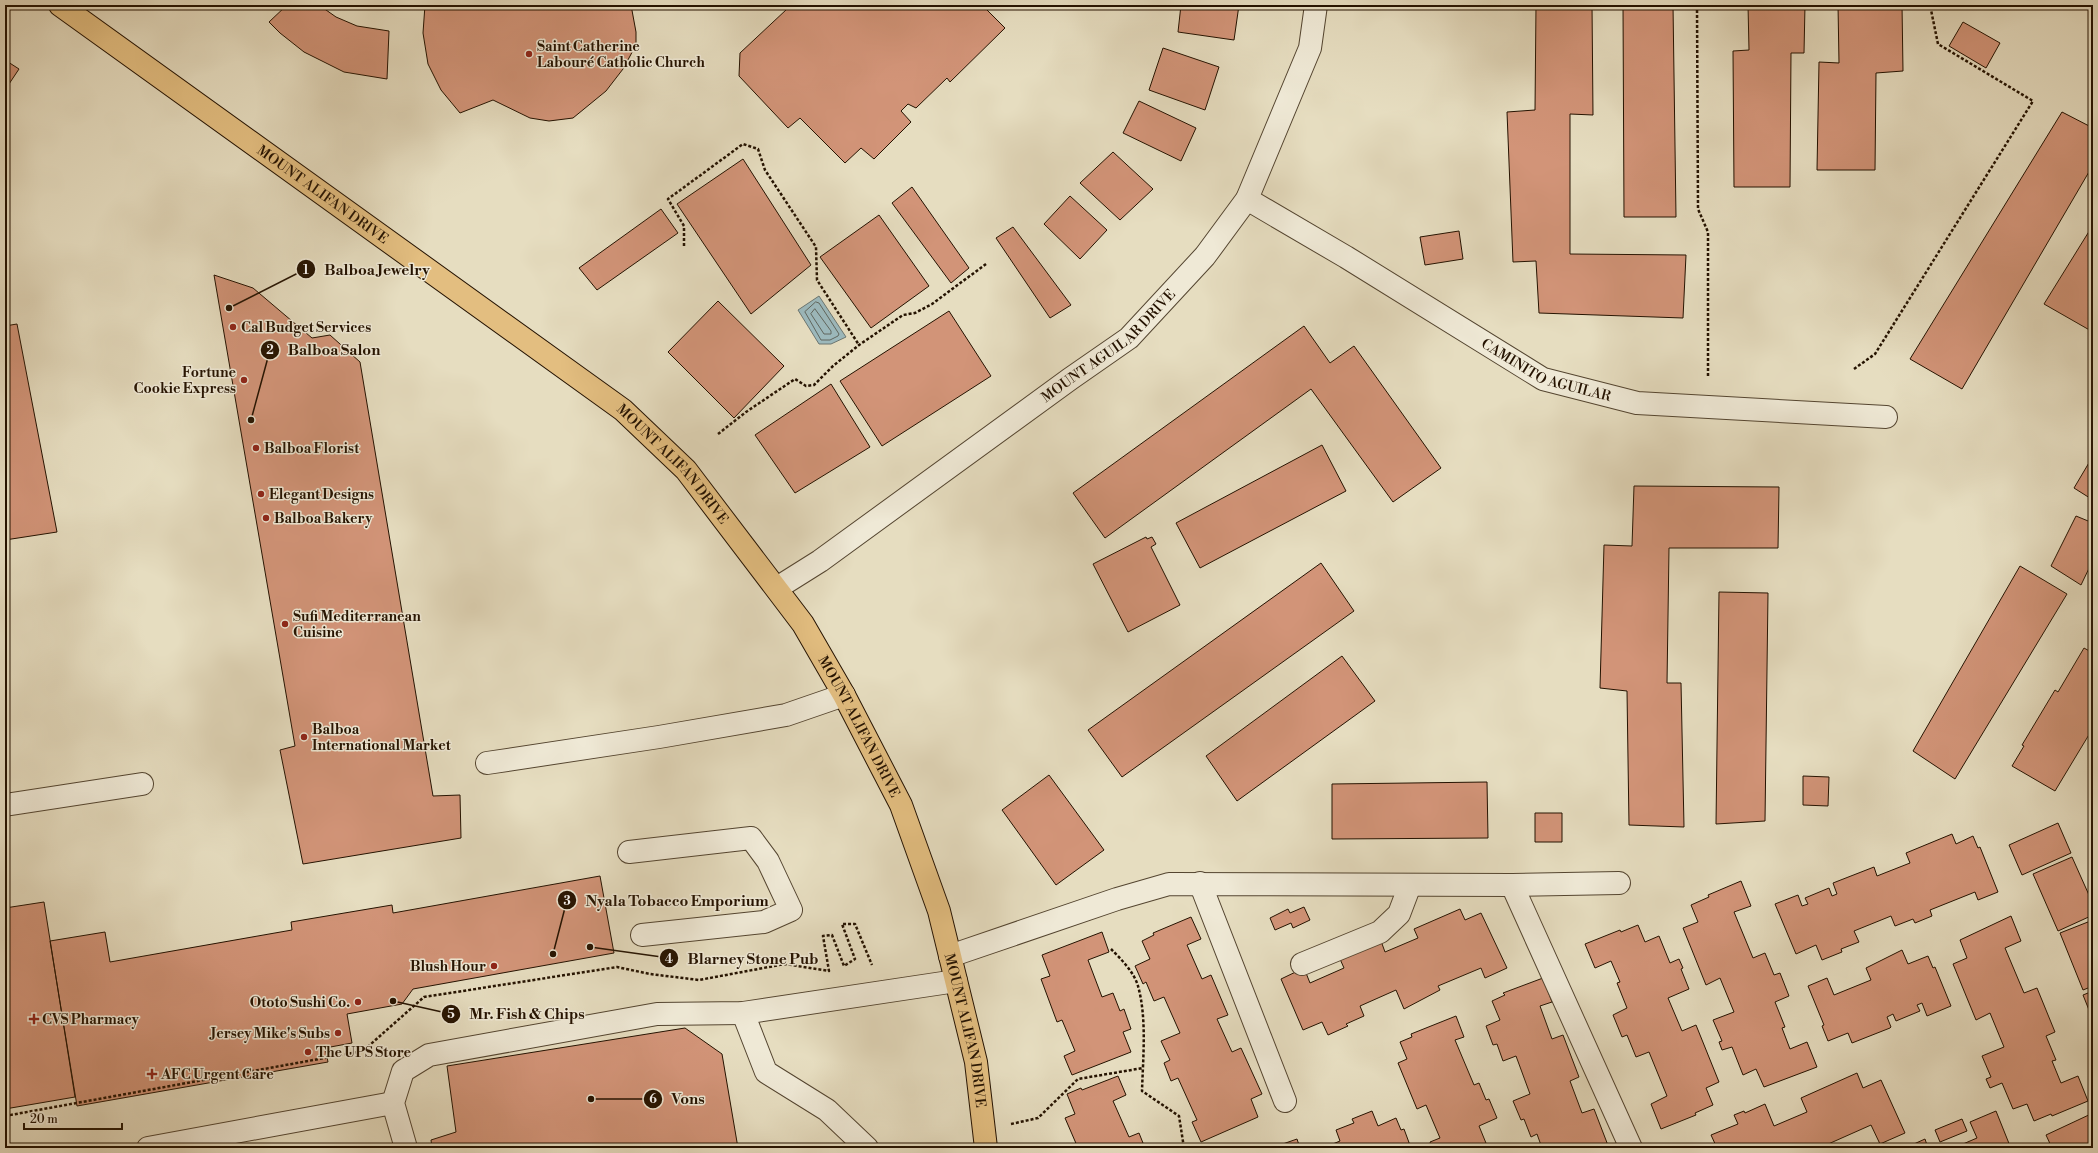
<svg xmlns="http://www.w3.org/2000/svg" width="2098" height="1153" viewBox="0 0 2098 1153" font-family="'Libre Bodoni',serif">
<style>
.water{fill:#9cb9bd;stroke:#6c7671}
.lines{fill:none;stroke-linecap:round;stroke-linejoin:round}
.shore{stroke:#60665e;stroke-width:1}
.building{fill:#d29478;stroke:#241200}
.minor-casing{stroke:#544530;stroke-width:24}
.major-casing{stroke:#241200;stroke-width:24}
.path{stroke:#241200;stroke-width:2.5;stroke-dasharray:3 2;stroke-linecap:butt}
.minor{stroke:#efe9d6;stroke-width:22}
.major{stroke:#e3be80;stroke-width:22}
.poi-dot{fill:#8f2418;stroke:#efe9d6;stroke-width:1.5}
.labels{text-anchor:middle;stroke-width:3;stroke-linejoin:round;paint-order:stroke}
.poi-label{font-size:14px;font-weight:bold;fill:#241200;stroke:#efe9d6;text-anchor:start}
.street-label{font-size:14px;fill:#241200;stroke:#efe9d6}
.leader{fill:none;stroke:#241200;stroke-width:1.5}
.callout-dot{fill:#241200;stroke:#efe9d6;stroke-width:1.5}
.mark-label{font-size:12px;text-anchor:middle;font-weight:bold;fill:#fff}
.callout-label{font-size:15px;text-anchor:middle;font-weight:bold;fill:#241200;stroke:#efe9d6;stroke-width:3;stroke-linejoin:round;paint-order:stroke}
</style>
<rect width="100%" height="100%" fill="#e6ddc0"/>
<filter id="stains"><feTurbulence type="fractalNoise" baseFrequency=".005" numOctaves="4"/><feColorMatrix values="0 0 0 0 .2 0 0 0 0 .09 0 0 0 0 .02 0 0 0 .5 -.17"/></filter>
<radialGradient id="worn" r=".72"><stop offset=".6" stop-color="#630" stop-opacity="0"/><stop offset="1" stop-color="#630" stop-opacity=".3"/></radialGradient>
<path class="water" d="M819,296L846,337L831,344H819L798,310Z"/>
<g class="lines">
<path class="shore" d="M816,302L819,303L839,334L838,336L830,340H821L805,312Z
M815,309L831,331V334H824L811,314Z"/>
</g>
<path class="building" d="M287,5H319L336,17L357,26L389,31L387,79L344,72L304,52L280,33L269,22Z
M366,5H389V8L377,7Z
M425,5H631L636,32V45L623,69L606,91L573,118L549,121L530,118L493,100L460,113L441,90L428,64L423,33Z
M787,5H982L1005,28L950,82L947,78L916,108L908,104L901,111L911,122L874,159L861,148L845,163L800,118L788,128L739,76L740,53L787,9Z
M1181,5H1239L1234,40L1178,32Z
M1536,5H1592L1593,115L1570,114V254L1686,255L1683,318L1539,313L1536,261L1513,262L1507,112L1535,110Z
M1623,5H1673L1676,217H1624Z
M1748,5H1805L1804,53H1791L1790,187H1734L1733,51L1749,50Z
M1838,5H1902L1903,71L1876,73L1875,170H1817L1819,62L1839,63Z
M1963,22L2000,43L1986,68L1949,46Z
M1163,48L1219,67L1205,110L1149,90Z
M5,60L19,69L5,90Z
M1139,101L1196,128L1181,161L1123,133Z
M2062,112L2093,128V165L1962,389L1910,359Z
M1113,152L1153,189L1120,220L1080,183Z
M743,159L811,265L751,314L677,204Z
M912,187L969,268L951,283L892,203Z
M1070,196L1107,230L1080,259L1044,224Z
M661,209L678,233L597,290L579,268Z
M879,215L929,286L871,328L820,257Z
M2093,225V332L2044,304Z
M1013,227L1071,305L1050,318L996,238Z
M1459,231L1463,259L1425,265L1420,237Z
M214,275L253,288L312,338L330,335L360,362L433,796L460,795L461,838L303,864L280,750L295,746Z
M718,301L784,366L734,418L668,352Z
M949,311L991,376L882,446L840,381Z
M17,324L57,532L5,540V326Z
M1304,326L1330,363L1354,346L1441,468L1393,502L1311,389L1105,538L1073,493Z
M831,384L870,447L795,493L755,435Z
M1322,445L1346,491L1200,568L1176,523Z
M2093,456V500L2074,488Z
M1634,486L1779,487L1778,548H1669L1667,683H1681L1684,827L1629,825L1627,691L1600,688L1604,545L1632,546Z
M2076,516L2093,523V560L2081,585L2051,566Z
M1146,537L1147,539L1152,537L1156,544L1151,547L1180,605L1128,632L1093,564Z
M1321,563L1354,611L1122,777L1088,730Z
M2020,566L2067,594L1955,779L1913,751Z
M1719,592L1768,593L1765,821L1716,824Z
M2084,648L2093,653V728L2055,791L2012,766L2024,746L2022,745L2055,690L2058,692Z
M1342,656L1375,701L1237,801L1206,756Z
M1049,775L1104,850L1056,885L1002,810Z
M1803,776L1829,777L1828,806L1803,805Z
M1487,782L1488,838L1332,839V784Z
M1535,813H1562V842H1535Z
M2058,823L2071,853L2022,875L2009,845Z
M1952,834L1956,844L1973,836L1978,848L1980,847L1998,892L1978,900L1975,892L1930,910L1932,916L1915,923L1913,919L1895,926L1891,916L1854,931L1859,942L1841,949L1842,952L1822,960L1816,945L1796,954L1775,904L1798,895L1802,906L1808,904L1805,898L1829,888L1832,896L1837,894L1833,883L1874,867L1877,876L1910,863L1906,853Z
M2072,857L2093,904V915L2058,931L2033,874Z
M600,876L614,953L413,989L402,1004L347,1014L352,1043L325,1048L328,1062L77,1106L50,941L105,932L110,962L292,930L291,922L392,905L393,913Z
M1741,881L1751,906L1734,912L1753,958L1765,953L1774,975L1780,973L1789,996L1775,1002L1785,1027L1782,1028L1790,1049L1807,1042L1817,1067L1764,1087L1756,1069L1743,1075L1732,1047L1722,1050L1719,1042L1722,1041L1713,1020L1734,1012L1720,978L1706,985L1683,928L1698,922L1691,905L1709,897L1708,895Z
M44,902L75,1097L5,1109V908Z
M1304,907L1310,920L1293,928L1291,923L1275,930L1270,918L1288,909L1290,913Z
M1460,909L1465,920L1481,913L1507,968L1485,978L1481,968L1438,986L1440,990L1404,1009L1396,990L1360,1006L1364,1016L1346,1024L1348,1026L1328,1035L1322,1022L1303,1030L1281,979L1304,968L1310,983L1344,968L1340,959L1381,941L1385,952L1418,938L1414,929Z
M2011,916L2021,941L2005,948L2024,993L2037,988L2055,1032L2046,1036L2056,1060L2052,1061L2061,1083L2078,1076L2088,1101L2052,1116L2051,1114L2034,1121L2027,1104L2013,1109L2002,1083L1990,1088L1986,1079L1991,1077L1982,1056L2004,1047L1990,1013L1976,1020L1953,964L1967,958L1960,940Z
M1191,917L1201,939L1187,945L1202,979L1211,975L1228,1015L1217,1019L1232,1052L1241,1048L1262,1094L1251,1099L1258,1117L1201,1142L1192,1122L1197,1120L1178,1078L1171,1081L1164,1063L1170,1060L1161,1041L1180,1033L1164,997L1154,1001L1146,982L1143,984L1135,966L1150,959L1142,941L1154,935L1153,933Z
M2093,920V986L2083,990L2060,933Z
M1638,925L1645,942L1659,936L1670,963L1679,959L1683,968L1681,969L1689,989L1668,998L1682,1031L1696,1025L1719,1082L1706,1088L1713,1105L1695,1113L1696,1115L1661,1129L1651,1104L1667,1096L1649,1052L1636,1057L1627,1035L1622,1037L1613,1015L1627,1008L1617,983L1620,982L1611,961L1595,968L1585,944L1620,930L1621,932Z
M1102,932L1109,952L1088,960L1102,997L1113,993L1120,1011L1124,1009L1131,1029L1123,1032L1131,1052L1072,1075L1064,1056L1075,1051L1062,1020L1057,1022L1041,979L1050,976L1042,955Z
M1902,950L1908,964L1928,956L1933,968L1935,967L1951,1006L1927,1016L1922,1003L1917,1005L1920,1011L1896,1021L1893,1014L1887,1017L1891,1027L1890,1028L1852,1043L1848,1033L1828,1041L1822,1026L1824,1025L1808,986L1827,978L1834,995L1871,980L1866,968Z
M1543,978L1552,1002L1540,1006L1552,1039L1563,1035L1579,1077L1570,1081L1582,1113L1594,1109L1609,1148H1542L1537,1134L1531,1137L1524,1119L1521,1120L1513,1101L1530,1094L1516,1056L1503,1061L1497,1044L1493,1045L1486,1026L1500,1020L1492,1001L1505,995L1503,993Z
M2093,991V1020L2083,995Z
M1456,1016L1464,1037L1455,1040L1474,1085L1479,1083L1486,1100L1489,1099L1497,1118L1479,1126L1488,1148H1432L1430,1142L1440,1138L1426,1105L1417,1109L1398,1063L1407,1059L1400,1042L1412,1037L1411,1034Z
M685,1028L722,1054L738,1148H432L431,1140L456,1132L447,1066Z
M1857,1073L1863,1088L1881,1080L1905,1133L1880,1144L1871,1125L1826,1145L1828,1148H1717L1711,1135L1738,1124L1734,1115L1744,1111L1745,1113L1765,1104L1774,1126L1807,1112L1801,1098Z
M1118,1076L1126,1095L1113,1101L1129,1137L1139,1133L1145,1148H1078L1065,1118L1075,1114L1067,1094L1081,1088L1082,1090Z
M1372,1111L1378,1126L1396,1118L1401,1130L1404,1129L1411,1148H1323L1340,1141L1336,1130L1354,1123L1352,1119Z
M1996,1111L2010,1146L2008,1148H1945L1955,1144L1956,1147L1977,1138L1970,1122Z
M2093,1113V1148H2052L2046,1135Z
M1962,1119L1967,1131L1940,1142L1935,1130Z
M1297,1139L1300,1148H1278L1277,1146Z
M1925,1139L1928,1148H1905Z"/>
<g class="lines">
<defs>
<g id="minor">
<path id="s1" d="M1247,199L1346,257L1543,379L1637,403L1886,417"/>
<path id="s2" d="M777,588L820,561L1070,379L1129,338L1205,256L1247,199L1310,48L1316,5"/>
<path d="M487,763L659,737L786,715L844,695"/>
<path d="M5,805L142,784"/>
<path d="M629,852L751,838L768,861L791,910L764,922L642,935"/>
<path d="M1200,883L1285,1101"/>
<path d="M1512,885L1631,1148"/>
<path d="M950,956L1117,899L1169,884L1512,885L1619,883"/>
<path d="M1302,964L1380,932L1399,914L1410,885"/>
<path d="M743,1013L766,1072L827,1110L867,1148"/>
<path d="M148,1148L393,1103"/>
<path d="M406,1148L393,1103L403,1071L429,1055L657,1014L743,1013L956,981"/>
</g>
<g id="major">
<path id="s3" d="M60,5L623,410L686,470L803,624L844,695L901,805L939,911L976,1062L986,1148"/>
</g>
</defs>
<use href="#minor" class="minor-casing"/>
<use href="#major" class="major-casing"/>
<path class="path" d="M1697,5L1698,209L1708,232V378
M684,246V226L668,199L743,144L758,149L765,170L816,247L817,280L859,345
M1854,369L1875,354L2033,101L1938,44L1930,5
M718,434L746,412L795,379L806,386L814,385L833,366L859,345L903,315L915,313L932,304L986,264
M1111,949C1121,959 1134,972 1138,986C1147,1018 1143,1058 1142,1091L1179,1116L1184,1148
M5,1116L363,1051L424,997L617,967L650,974L699,980L785,964L829,971L823,936L832,935L844,966L855,959L842,924H855L872,965
M1011,1124L1038,1118L1078,1079L1143,1068"/>
<use href="#minor" class="minor"/>
<use href="#major" class="major"/>
</g>
<g class="poi-dot">
<circle cx="529" cy="54" r="4"/>
<circle cx="233" cy="327" r="4"/>
<circle cx="244" cy="380" r="4"/>
<circle cx="256" cy="448" r="4"/>
<circle cx="261" cy="494" r="4"/>
<circle cx="266" cy="518" r="4"/>
<circle cx="285" cy="624" r="4"/>
<circle cx="304" cy="737" r="4"/>
<circle cx="494" cy="966" r="4"/>
<circle cx="358" cy="1002" r="4"/>
<path d="M32 1013h4v4h4v4h-4v4h-4v-4h-4v-4h4z"/>
<circle cx="338" cy="1033" r="4"/>
<circle cx="308" cy="1052" r="4"/>
<path d="M150 1068h4v4h4v4h-4v4h-4v-4h-4v-4h4z"/>
</g>
<g class="labels">
<g class="poi-label">
<text x="537" y="51">Saint Catherine<tspan x="537" dy="16">Labouré Catholic Church</tspan></text>
<text x="241" y="332">Cal Budget Services</text>
<text x="236" y="377" text-anchor="end">Fortune<tspan x="236" dy="16">Cookie Express</tspan></text>
<text x="264" y="453">Balboa Florist</text>
<text x="269" y="499">Elegant Designs</text>
<text x="274" y="523">Balboa Bakery</text>
<text x="293" y="621">Sufi Mediterranean<tspan x="293" dy="16">Cuisine</tspan></text>
<text x="312" y="734">Balboa<tspan x="312" dy="16">International Market</tspan></text>
<text x="486" y="971" text-anchor="end">Blush Hour</text>
<text x="350" y="1007" text-anchor="end">Ototo Sushi Co.</text>
<text x="42" y="1024">CVS Pharmacy</text>
<text x="330" y="1038" text-anchor="end">Jersey Mike's Subs</text>
<text x="316" y="1057">The UPS Store</text>
<text x="161" y="1079">AFC Urgent Care</text>
</g>
<g class="street-label">
<text dy="5" stroke="none"><textPath href="#s3" startOffset="324">MOUNT ALIFAN DRIVE</textPath></text>
<text dy="5" stroke="none"><textPath href="#s2" startOffset="411">MOUNT AGUILAR DRIVE</textPath></text>
<text dy="5" stroke="none"><textPath href="#s1" startOffset="346">CAMINITO AGUILAR</textPath></text>
<text dy="5" stroke="none"><textPath href="#s3" startOffset="767">MOUNT ALIFAN DRIVE</textPath></text>
<text dy="5" stroke="none"><textPath href="#s3" startOffset="1091">MOUNT ALIFAN DRIVE</textPath></text>
<text dy="5" stroke="none"><textPath href="#s3" startOffset="1415">MOUNT ALIFAN DRIVE</textPath></text>
</g>
</g>
<path class="leader" d="M229 308L306 269M251 420L270 350M553 954L567 900M590 947L669 958M393 1001L451 1014M591 1099L653 1099"/>
<g class="callout-dot">
<circle cx="229" cy="308" r="4"/>
<circle cx="251" cy="420" r="4"/>
<circle cx="553" cy="954" r="4"/>
<circle cx="590" cy="947" r="4"/>
<circle cx="393" cy="1001" r="4"/>
<circle cx="591" cy="1099" r="4"/>
<circle cx="306" cy="269" r="10"/>
<circle cx="270" cy="350" r="10"/>
<circle cx="567" cy="900" r="10"/>
<circle cx="669" cy="958" r="10"/>
<circle cx="451" cy="1014" r="10"/>
<circle cx="653" cy="1099" r="10"/>
</g>
<g class="mark-label">
<text x="306" y="274">1</text>
<text x="270" y="354">2</text>
<text x="567" y="905">3</text>
<text x="669" y="963">4</text>
<text x="451" y="1018">5</text>
<text x="653" y="1103">6</text>
</g>
<g class="callout-label">
<text x="377" y="275">Balboa Jewelry</text>
<text x="334" y="355">Balboa Salon</text>
<text x="677" y="906">Nyala Tobacco Emporium</text>
<text x="753" y="964">Blarney Stone Pub</text>
<text x="527" y="1019">Mr. Fish &amp; Chips</text>
<text x="688" y="1104">Vons</text>
</g>
<rect width="2098" height="1153" fill="none" stroke="#e6ddc0" stroke-width="20"/>
<rect x="6" y="6" width="2086" height="1141" fill="none" stroke="#241200" stroke-width="2"/>
<rect x="10" y="10" width="2078" height="1133" fill="none" stroke="#241200"/>
<path d="M24 1123v6h98v-6" fill="none" stroke="#241200" stroke-width="2"/>
<text x="30" y="1123" font-size="12" fill="#241200" stroke="#efe9d6" stroke-width="3" paint-order="stroke">20 m</text>
<rect width="100%" height="100%" filter="url(#stains)"/>
<rect width="100%" height="100%" fill="url(#worn)"/>
</svg>
